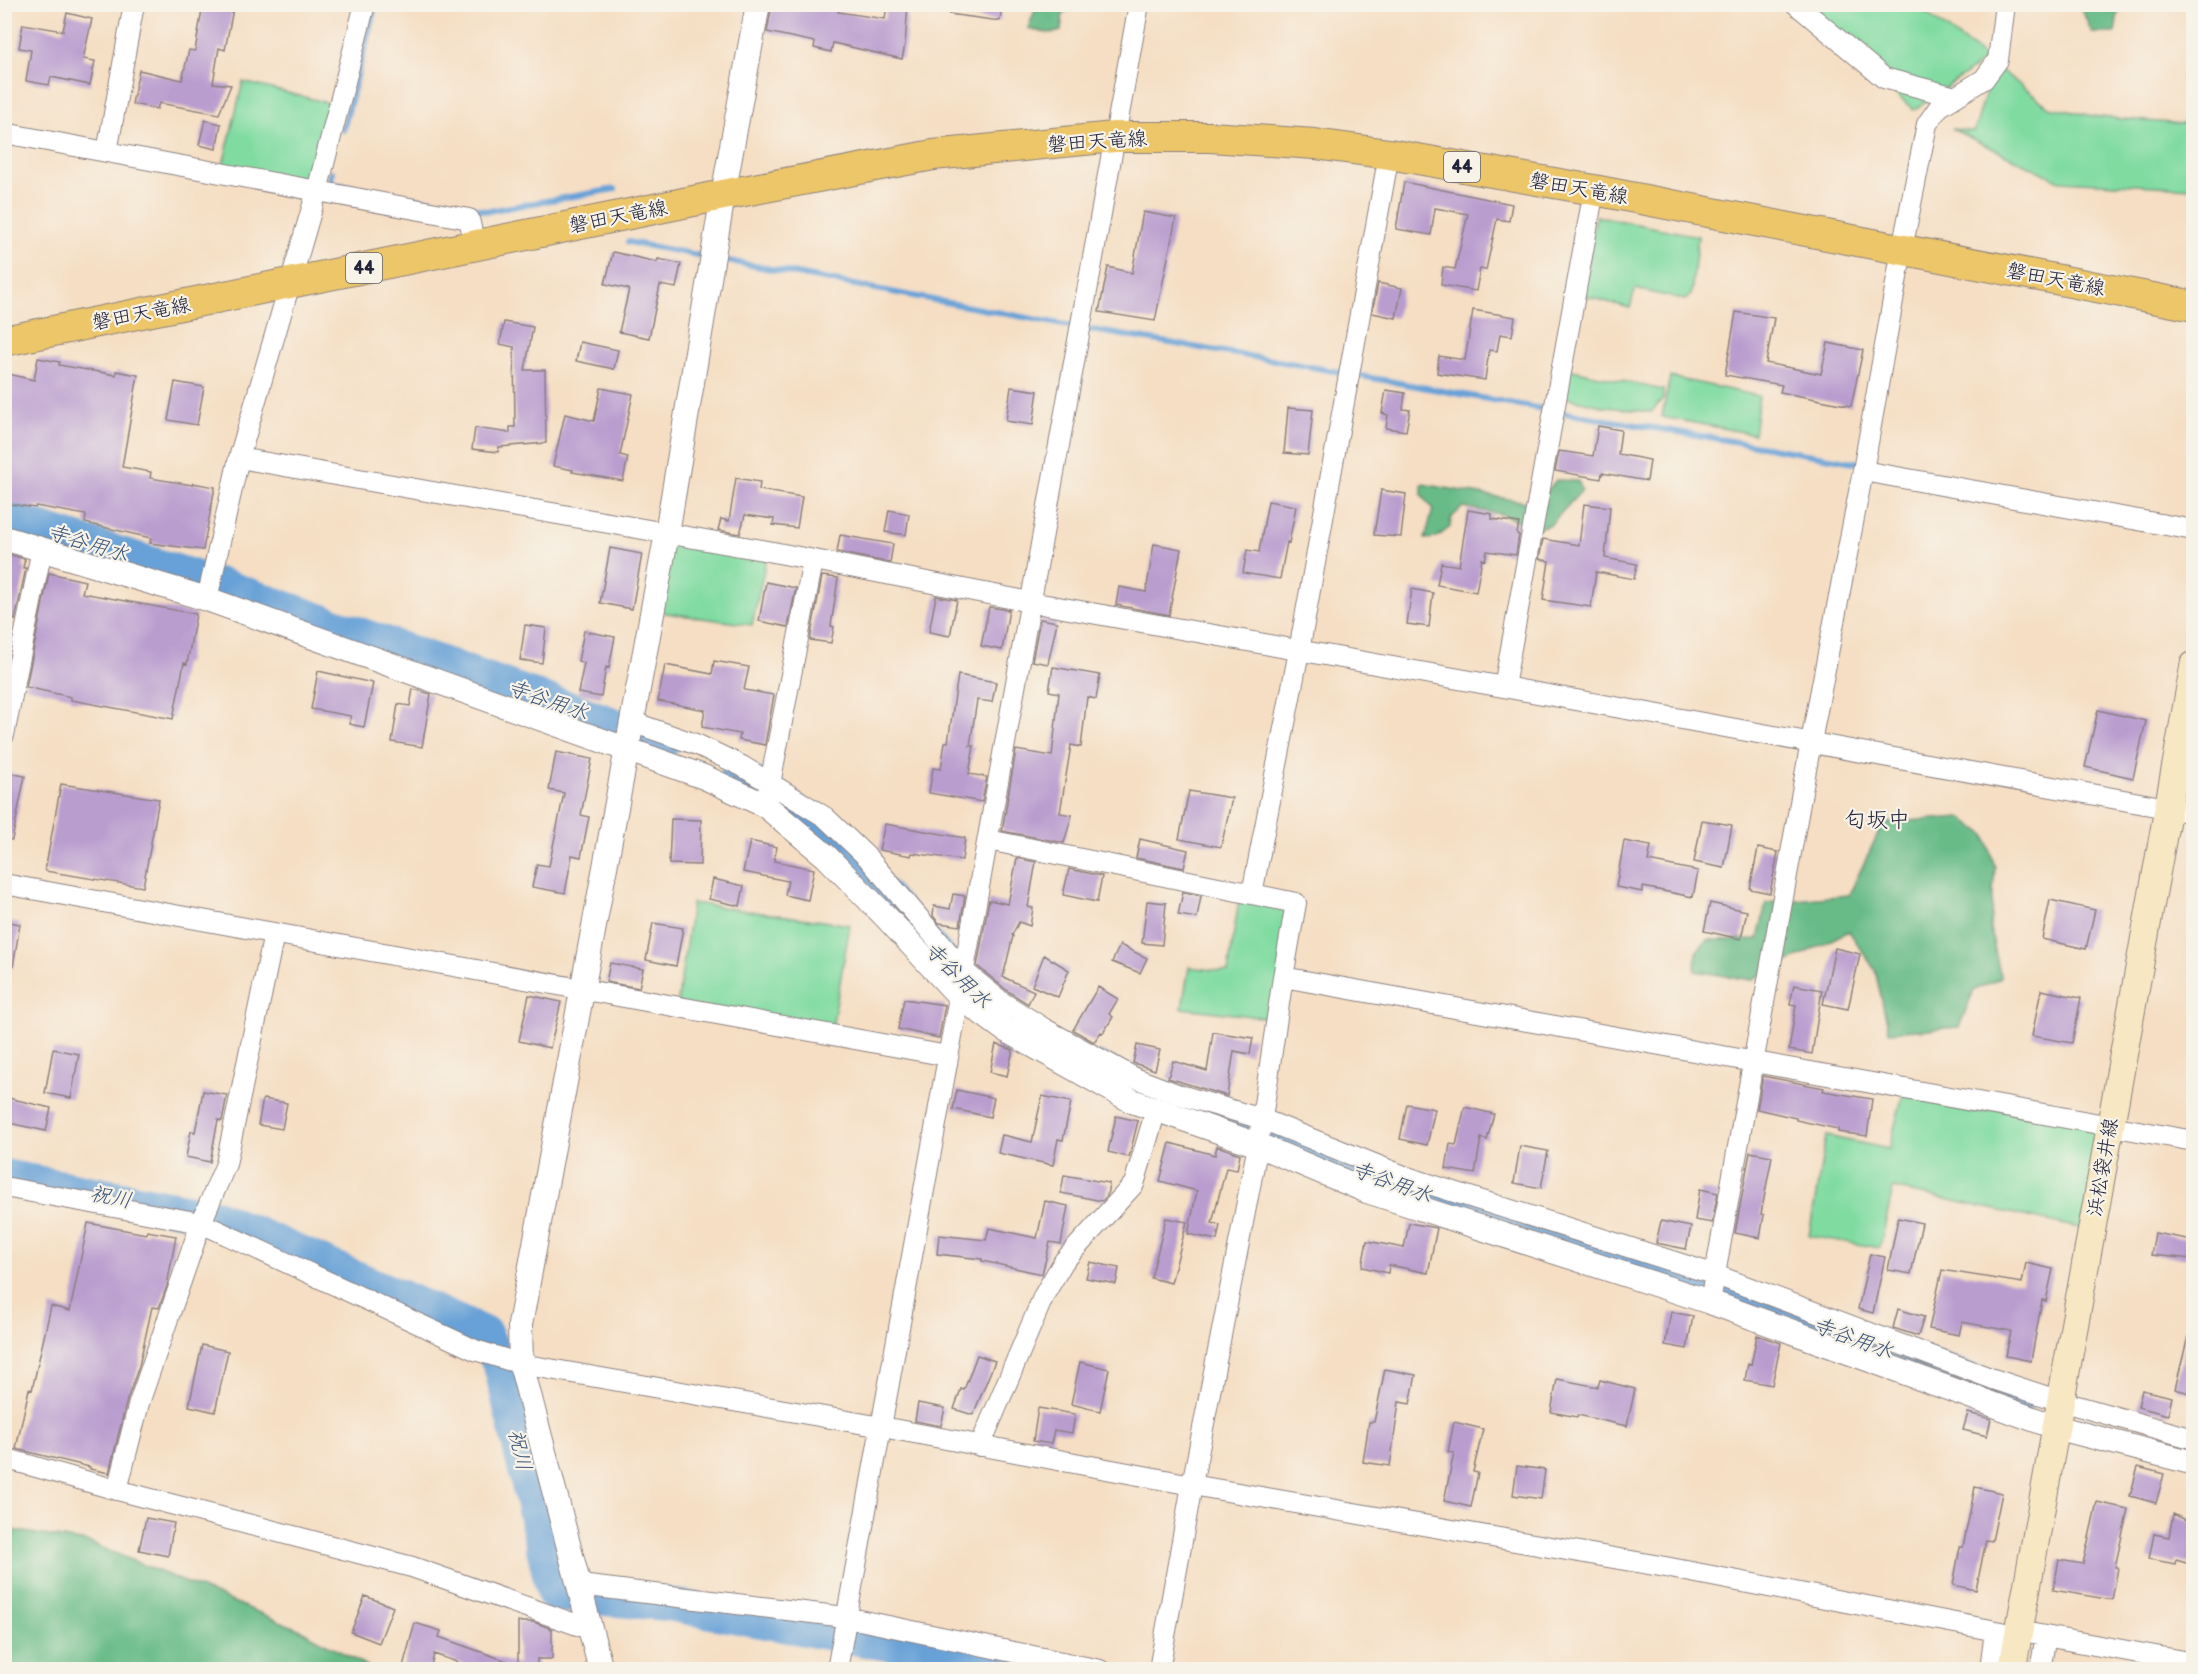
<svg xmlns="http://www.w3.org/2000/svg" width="2198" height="1674" viewBox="0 0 2198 1674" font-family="'Balsamiq Sans','Klee One',sans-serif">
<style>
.green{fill:#80dba1;stroke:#517e6e;stroke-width:1.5}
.forest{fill:#68bb87;stroke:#456e61;stroke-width:1.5}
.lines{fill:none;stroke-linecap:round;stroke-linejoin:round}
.stream{stroke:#68a1d7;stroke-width:6}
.river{stroke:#68a1d7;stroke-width:34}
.building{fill:#b99dcf}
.minor-casing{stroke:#8c807f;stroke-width:22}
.tertiary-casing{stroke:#8c807f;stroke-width:26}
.secondary-casing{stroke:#8c807f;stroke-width:29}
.primary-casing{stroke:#8c807f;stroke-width:32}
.minor{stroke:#fff;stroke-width:20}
.tertiary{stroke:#fff;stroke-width:24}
.secondary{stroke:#f7e8c3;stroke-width:27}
.primary{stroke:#ecc669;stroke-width:30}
.labels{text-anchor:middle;stroke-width:4.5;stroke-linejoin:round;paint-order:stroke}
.shield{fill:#f7f3e8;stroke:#62616f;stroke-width:1.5}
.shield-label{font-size:18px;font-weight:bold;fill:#22223b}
.street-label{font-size:20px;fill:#22223b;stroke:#f7f3e8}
.water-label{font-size:21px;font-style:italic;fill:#3e5579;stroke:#f7f3e8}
.quarter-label{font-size:22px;fill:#22223b;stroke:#f7f3e8}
</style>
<rect width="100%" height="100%" fill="#f7f3e8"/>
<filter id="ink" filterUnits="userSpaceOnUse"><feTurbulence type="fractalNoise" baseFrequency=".0167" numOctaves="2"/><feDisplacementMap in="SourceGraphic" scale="12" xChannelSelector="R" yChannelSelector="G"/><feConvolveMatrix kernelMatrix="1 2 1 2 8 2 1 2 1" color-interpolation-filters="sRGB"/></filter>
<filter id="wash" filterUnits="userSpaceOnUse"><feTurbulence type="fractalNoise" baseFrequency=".008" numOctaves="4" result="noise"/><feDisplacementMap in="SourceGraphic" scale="24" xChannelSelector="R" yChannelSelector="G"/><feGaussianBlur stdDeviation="1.35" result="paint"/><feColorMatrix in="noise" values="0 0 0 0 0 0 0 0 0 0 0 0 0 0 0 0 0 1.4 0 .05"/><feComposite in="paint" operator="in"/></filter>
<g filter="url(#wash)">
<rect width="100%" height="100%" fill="#f5dec3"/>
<path class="green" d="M1794,5H1915L1985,57L1981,63L1914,110Z
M1994,65L2049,107L2099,117L2193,125V188L2060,181L1952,129L1974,132Z
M243,82L333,104L311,184L223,165Z
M1596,216L1698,236L1691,295L1685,300L1635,289L1630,308L1582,295Z
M1568,369L1663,390V399L1651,412L1606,407L1563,397Z
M1670,377L1759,396L1754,434L1662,417Z
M667,533L768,551L752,625L652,611Z
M1240,892L1296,903L1277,1019L1182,1008L1189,967L1228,972Z
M692,903L850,925L832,1028L677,1006Z
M1904,1090L2110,1127L2080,1228L1893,1188L1880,1248L1809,1236L1826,1136L1889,1149Z"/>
<path class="forest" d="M1037,5H1073L1063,14L1061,31C1049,35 1040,32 1028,28Z
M2080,5H2119L2115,33H2092Z
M1556,480L1578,481L1582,490L1551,524L1538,528L1500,514L1463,507L1451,518L1450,527L1436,538L1425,539L1433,509L1422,496V484L1537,504Z
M1961,817L1985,835L1995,867L1990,928L2001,978L1974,990L1959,1027L1889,1032L1875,970L1849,931L1751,980L1695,971L1696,952L1707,940L1758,939L1766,903L1849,895L1883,823Z
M5,1529L88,1542L301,1630L372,1669H5Z"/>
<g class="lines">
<path class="stream" d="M343,130L376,4
M332,172L330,178L333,184L488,211L615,189
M628,242L708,257
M718,259L1086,329L1284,362L1548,410L1860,463"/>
<path class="river" d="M4,517L230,588L664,742
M737,775C828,820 889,904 957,977
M1099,1069L1142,1091L1242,1125L1405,1188L1705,1285L2019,1398
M4,1176L216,1216L486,1334L501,1369L554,1595L667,1604L1029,1670"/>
</g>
<g id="blocks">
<path class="building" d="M203,4H234L225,50L219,48L213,83L231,85L219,114L159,103L157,109L132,104L139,70L182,80L189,50L195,51Z
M772,4H820L839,9L838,12L885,19L887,4H908L905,45L902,59L833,43L831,52L814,48L815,42L767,32Z
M949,4H1002L1000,21L949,14Z
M67,13L92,19L83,59L95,61L90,85L51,77L49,85L26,81L31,50L19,48L23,24L63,31Z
M205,120L221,124L216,149L199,145Z
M1404,182L1512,204L1509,221L1497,219L1486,270L1480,269L1476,291L1441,285L1443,267L1455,269L1468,214L1435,208L1431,235L1396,229Z
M1143,212L1176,218L1155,321L1099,312L1108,267L1132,273Z
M613,252L657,262L658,259L681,264L676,288L660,285L649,338L619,332L629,289L605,284Z
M1378,283L1402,288L1396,318L1372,313Z
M1473,310L1515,317L1512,336L1500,334L1497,351L1489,350L1485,380L1437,373L1439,356L1465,360Z
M1736,312L1774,318L1766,363L1821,374L1828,343L1863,350L1851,406L1780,392L1782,385L1725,375Z
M504,322L533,327L525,370H545L546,443L499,447L498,452L472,449L475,428L510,433V427H515L514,347L500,344Z
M580,342L618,350L614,369L576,361Z
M38,358L60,362L59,365L116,375V371L138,375L122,467L151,472L150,478L192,485L193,483L215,487L203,550L150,543L151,538L85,523L86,515L36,506L35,508L4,503V373L34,380Z
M175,382L204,387L197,425L168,420Z
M1011,387L1038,391L1033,425L1006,421Z
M601,388L633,394L620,455L628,457L623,481L572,472L573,470L553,466L565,414L594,421Z
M1386,390L1405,393L1403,409L1410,410L1406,431L1386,428L1388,415L1382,413Z
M1288,408L1313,410L1308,455L1284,453Z
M1598,426L1621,430L1618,454L1650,460L1647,481L1602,473L1601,479L1555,471L1559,451L1593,456Z
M736,478L760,482L759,490L802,497L797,528L773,525L774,519L745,515L740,534L718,530L721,519L729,521Z
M1381,490L1406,494L1401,537L1374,535Z
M1268,501L1296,506L1289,543L1287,542L1280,579L1243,573L1247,550L1259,552Z
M1584,504L1610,507L1605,558L1637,564L1634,579L1596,572L1591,607L1543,600L1549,561L1539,559L1543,539L1579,545Z
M889,510L909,514L906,535L885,532Z
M1468,510L1492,514V519L1519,523L1517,534L1519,535L1516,555L1487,551L1485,560L1482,559L1476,592L1437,585L1441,563L1459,566Z
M840,535L893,544L890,563L837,552Z
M1154,544L1181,549L1169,615L1116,605L1119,587L1146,592Z
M610,548L642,554L632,609L600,603Z
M4,553L25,559L23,568H26L15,620L4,617Z
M49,573L85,581L82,593L196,614L187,664L184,663L173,719L71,700V697L26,687Z
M822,576L838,578L831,626L834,627L831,643L810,640Z
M766,582L796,588L788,627L759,621Z
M1412,589L1433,593L1429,627L1407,624Z
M936,596L957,600L950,636L929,632Z
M989,607L1009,610L1002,650L981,646Z
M1040,619L1057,622L1048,664L1032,661Z
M525,625L546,628L542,663L520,660Z
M584,631L615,637L609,668L606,667L601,697L578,693L584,663L578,661Z
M714,661L749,667L744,690L774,695L765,745L739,740L740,734L702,727L705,710L658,701L665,665L712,674Z
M1053,667L1100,675L1096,699L1087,697L1081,747L1071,745L1060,813L1072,815L1064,843L1002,831L1016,750L1052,756L1059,693L1049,691Z
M318,671L373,683L364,727L349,724L351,716L311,709Z
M958,675L996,682L992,702L977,700L970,746H974L969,774L987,777L982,802L929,793L933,768L941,769L945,742H948Z
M413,689L431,694L422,747L392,742L398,704L410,706Z
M2098,710L2146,721L2133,778L2085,767Z
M556,752L592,759L581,815L589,817L581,857L572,855L565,893L532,887L537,864L549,866L564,793L549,790Z
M9,773L25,776L12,840L4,839V796Z
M61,784L159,799L143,887L45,871Z
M1189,791L1232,798L1221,847L1179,839Z
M671,819L701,820L700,865L669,864Z
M1702,820L1732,825L1724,868L1694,862Z
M885,824L965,838L962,860L912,853L911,856L879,850Z
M1140,839L1188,850L1184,868L1136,858Z
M750,841L777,847L774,861L814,869L808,900L785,895L788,881L743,872Z
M1624,841L1651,846L1648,861L1698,871L1693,897L1643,887V892L1616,887Z
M1758,848L1778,852L1770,893L1750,889Z
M1017,858L1036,862L1028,907L1033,908L1030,926L1019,922L1012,935L1013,936L1003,977L1034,991L1028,1004L1009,992L977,966L989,900L1008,904Z
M1069,869L1102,876L1097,902L1063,895Z
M713,879L744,886L740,906L709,899Z
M1183,892L1201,896L1197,918L1178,915Z
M953,894L965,896L960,926L939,923L933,916L934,906L950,909Z
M2050,900L2095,910L2086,949L2042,939Z
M1147,901L1166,903L1162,945L1142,943Z
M1710,903L1747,911L1741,939L1704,931Z
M4,921L20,924L13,967H4Z
M653,923L683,928L676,966L646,960Z
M1120,945L1147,958L1140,973L1112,962Z
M1835,948L1860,954L1848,1009L1823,1004Z
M1044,955L1069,970L1058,997L1032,986Z
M610,963L643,969L639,988L606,982Z
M1794,985L1822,990L1812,1054L1789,1050L1796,1005L1790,1004Z
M1098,987L1118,999L1109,1014L1113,1017L1103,1033L1101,1032L1094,1042L1073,1030Z
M2041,990L2081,998L2072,1043L2032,1036Z
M529,995L561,1002L550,1048L519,1041Z
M904,999L945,1005L939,1038L898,1029Z
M1213,1032L1253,1038L1250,1054L1234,1051L1227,1096L1168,1078L1173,1061L1207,1071Z
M996,1044L1013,1050L1007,1076L990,1072Z
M1137,1045L1160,1050L1155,1070L1133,1063Z
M53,1049L79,1054L71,1098L45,1093Z
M1763,1076L1824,1088L1823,1091L1872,1099L1867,1136L1838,1132V1129L1796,1120V1118L1757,1109Z
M957,1090L994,1098L990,1117L953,1109Z
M203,1091L227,1095L222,1121L218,1120L210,1162L186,1157L191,1131L195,1132Z
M1042,1096L1071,1102L1063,1140L1058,1139L1053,1165L998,1153L1002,1135L1032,1142Z
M4,1097L51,1108L46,1131L4,1122Z
M263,1099L287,1103L282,1129L258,1125Z
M1407,1104L1435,1109L1427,1145L1400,1139Z
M1465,1107L1494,1114L1487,1140L1481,1138L1475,1174L1446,1169L1450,1144L1456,1145Z
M1116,1116L1138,1121L1129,1157L1108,1152Z
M1170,1143L1215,1155L1217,1146L1240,1154L1237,1170L1226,1168L1212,1223L1220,1225L1217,1240L1188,1234L1197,1191L1160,1181Z
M1520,1146L1548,1151L1541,1188L1514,1183Z
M1750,1152L1772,1156L1761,1214L1764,1215L1760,1238L1735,1233Z
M1064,1175L1109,1183L1107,1196L1102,1201L1061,1193Z
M1700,1189L1718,1193L1712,1223L1695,1220Z
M1045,1201L1068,1206L1061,1244L1050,1242L1042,1274L982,1261V1259L937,1254L939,1235L986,1240L989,1228L1037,1238Z
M1166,1218L1187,1222L1171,1283L1151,1278Z
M1898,1218L1922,1223L1911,1274L1888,1270Z
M1661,1221L1691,1227L1686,1249L1656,1243Z
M88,1223L146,1234L147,1231L176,1236L167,1286L159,1308L152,1307L139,1366L127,1400L109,1473L90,1469V1467L16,1449L29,1389L32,1390L51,1306L70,1311Z
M1409,1223L1437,1228L1428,1273L1389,1265L1388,1273L1362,1267L1367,1241L1404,1248Z
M2155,1233L2193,1240V1259L2151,1255Z
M1870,1254L1885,1257L1873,1313L1858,1309Z
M1090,1262L1119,1268L1116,1284L1086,1278Z
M2026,1263L2053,1269L2046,1301L2042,1300L2031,1361L2006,1356L2011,1331L1962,1322L1959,1335L1929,1329L1942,1270L2022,1283Z
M1898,1309L1924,1317L1918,1336L1893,1328Z
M1671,1312L1693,1316L1687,1349L1665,1345Z
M1757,1335L1781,1343L1772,1385L1745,1380L1748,1364L1751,1365Z
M2188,1336H2193V1394L2175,1389Z
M202,1345L228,1351L215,1412L189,1406Z
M977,1355L995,1361L973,1415L954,1409L961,1389L964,1390Z
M1080,1362L1109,1369L1100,1411L1071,1404Z
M1385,1369L1416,1375L1410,1404L1399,1402L1390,1466L1363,1462L1369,1422H1374Z
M1557,1379L1598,1387L1600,1380L1635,1389L1627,1426L1578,1415L1577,1417L1551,1412Z
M2142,1390L2172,1397L2168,1415L2138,1407Z
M918,1403L945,1408L941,1426L915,1421Z
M1038,1408L1075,1414L1072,1433L1054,1430L1051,1444L1033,1441Z
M1968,1413L1991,1419L1987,1436L1963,1430Z
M1454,1422L1483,1429L1473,1472L1478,1473L1471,1507L1444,1501L1454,1453L1448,1452Z
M1517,1466L1545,1470L1541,1499L1513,1495Z
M2138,1467L2164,1474L2156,1503L2130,1496Z
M1975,1487L2002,1493L1992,1541L1986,1540L1976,1590L1953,1585L1960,1547H1963Z
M2097,1502L2128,1509L2115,1567L2118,1568L2112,1600L2053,1590L2059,1560L2083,1564Z
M2173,1514L2193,1523V1565L2176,1560L2175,1564L2149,1559L2154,1534L2169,1537Z
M146,1518L174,1523L168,1556L139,1550Z
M365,1596L393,1607L379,1643L351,1632Z
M518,1622H534L552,1629V1659H537V1670H480L434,1654L430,1670H402L415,1623L441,1631L439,1637L518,1665Z"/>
</g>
</g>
<g filter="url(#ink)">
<use href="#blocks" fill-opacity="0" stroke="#8c807f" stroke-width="1.5"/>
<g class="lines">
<defs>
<path id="minor" d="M1796,4L1884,78L1955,97
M4,133L469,219L475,245
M107,152L134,4
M239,458L768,551L1030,602L1654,714L2194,813
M1863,471L2194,530
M207,599L239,458L317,191L365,4
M1504,687L1594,190
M632,722L698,745L742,766L825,817L867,857L965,972L1002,1002L1045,1029L1135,1078L1177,1094L1262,1119L1404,1176L1716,1275L1993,1379L2060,1401L2194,1439
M4,735L42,549
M768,794L813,561
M988,840L1296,903L1283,977L1258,1145L1192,1485L1159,1670
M4,884L948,1056
M1252,894L1299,651L1389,154
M1283,977L2194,1141
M4,1187L201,1223L475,1350L521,1364L882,1427L1192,1485L1660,1566L2017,1635
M1710,1302L1811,742L1863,471L1902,249L1927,124L1939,107L1984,79L1998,60L2005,4
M980,1446L1044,1295L1064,1261L1134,1184L1156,1110
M4,1458L117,1490L412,1567L592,1630
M117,1490L139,1403L201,1223L226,1164L274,934
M580,1585L845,1617L1100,1670
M2017,1631L2194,1663
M837,1670L1139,4
M1990,1670L1995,1631
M2040,1670L2046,1636"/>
<path id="tertiary" d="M4,538L207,599L704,777L766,806L826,856L887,918L960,997L1004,1029L1132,1101L1258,1145L1367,1191L1710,1302L2055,1427L2194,1463
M601,1670L521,1364L520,1325L667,533L723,195L758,4"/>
<path id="secondary" d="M2012,1670L2194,665"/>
<path id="primary" d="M4,341L723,195L933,155L1114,137H1210L1315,144L1389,154L1594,190L2194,306"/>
</defs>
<use href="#minor" class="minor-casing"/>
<use href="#tertiary" class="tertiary-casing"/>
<use href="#secondary" class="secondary-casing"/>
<use href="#primary" class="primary-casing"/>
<use href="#minor" class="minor"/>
<use href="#tertiary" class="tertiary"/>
<use href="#secondary" class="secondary"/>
<use href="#primary" class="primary"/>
</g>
</g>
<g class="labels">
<g class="shield">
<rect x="1444" y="152" width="36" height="30" rx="4.5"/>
<rect x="346" y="253" width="36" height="30" rx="4.5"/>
</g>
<g class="shield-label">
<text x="1462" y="173">44</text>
<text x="364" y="274">44</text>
</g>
<g class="street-label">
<text transform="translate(1097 141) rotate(-4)" y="7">磐田天竜線</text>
<text transform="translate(1579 188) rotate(10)" y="7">磐田天竜線</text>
<text transform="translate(618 216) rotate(-11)" y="7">磐田天竜線</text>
<text transform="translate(2056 279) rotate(11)" y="7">磐田天竜線</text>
<text transform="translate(141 313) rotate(-11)" y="7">磐田天竜線</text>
<text transform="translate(2102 1167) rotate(-80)" y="7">浜松袋井線</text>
</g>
<g class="water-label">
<text transform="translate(88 543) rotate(17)" y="7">寺谷用水</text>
<text transform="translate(548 700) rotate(19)" y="7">寺谷用水</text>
<text transform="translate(958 975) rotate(45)" y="7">寺谷用水</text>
<text transform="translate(1392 1182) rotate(20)" y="7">寺谷用水</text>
<text transform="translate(111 1197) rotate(11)" y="7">祝川</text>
<text transform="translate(1853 1338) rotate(20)" y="7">寺谷用水</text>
<text transform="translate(520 1450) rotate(77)" y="7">祝川</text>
</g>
<g class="quarter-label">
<text x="1877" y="827">匂坂中</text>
</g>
</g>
<rect width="2198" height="1674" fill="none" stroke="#f7f3e8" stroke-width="24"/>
</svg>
